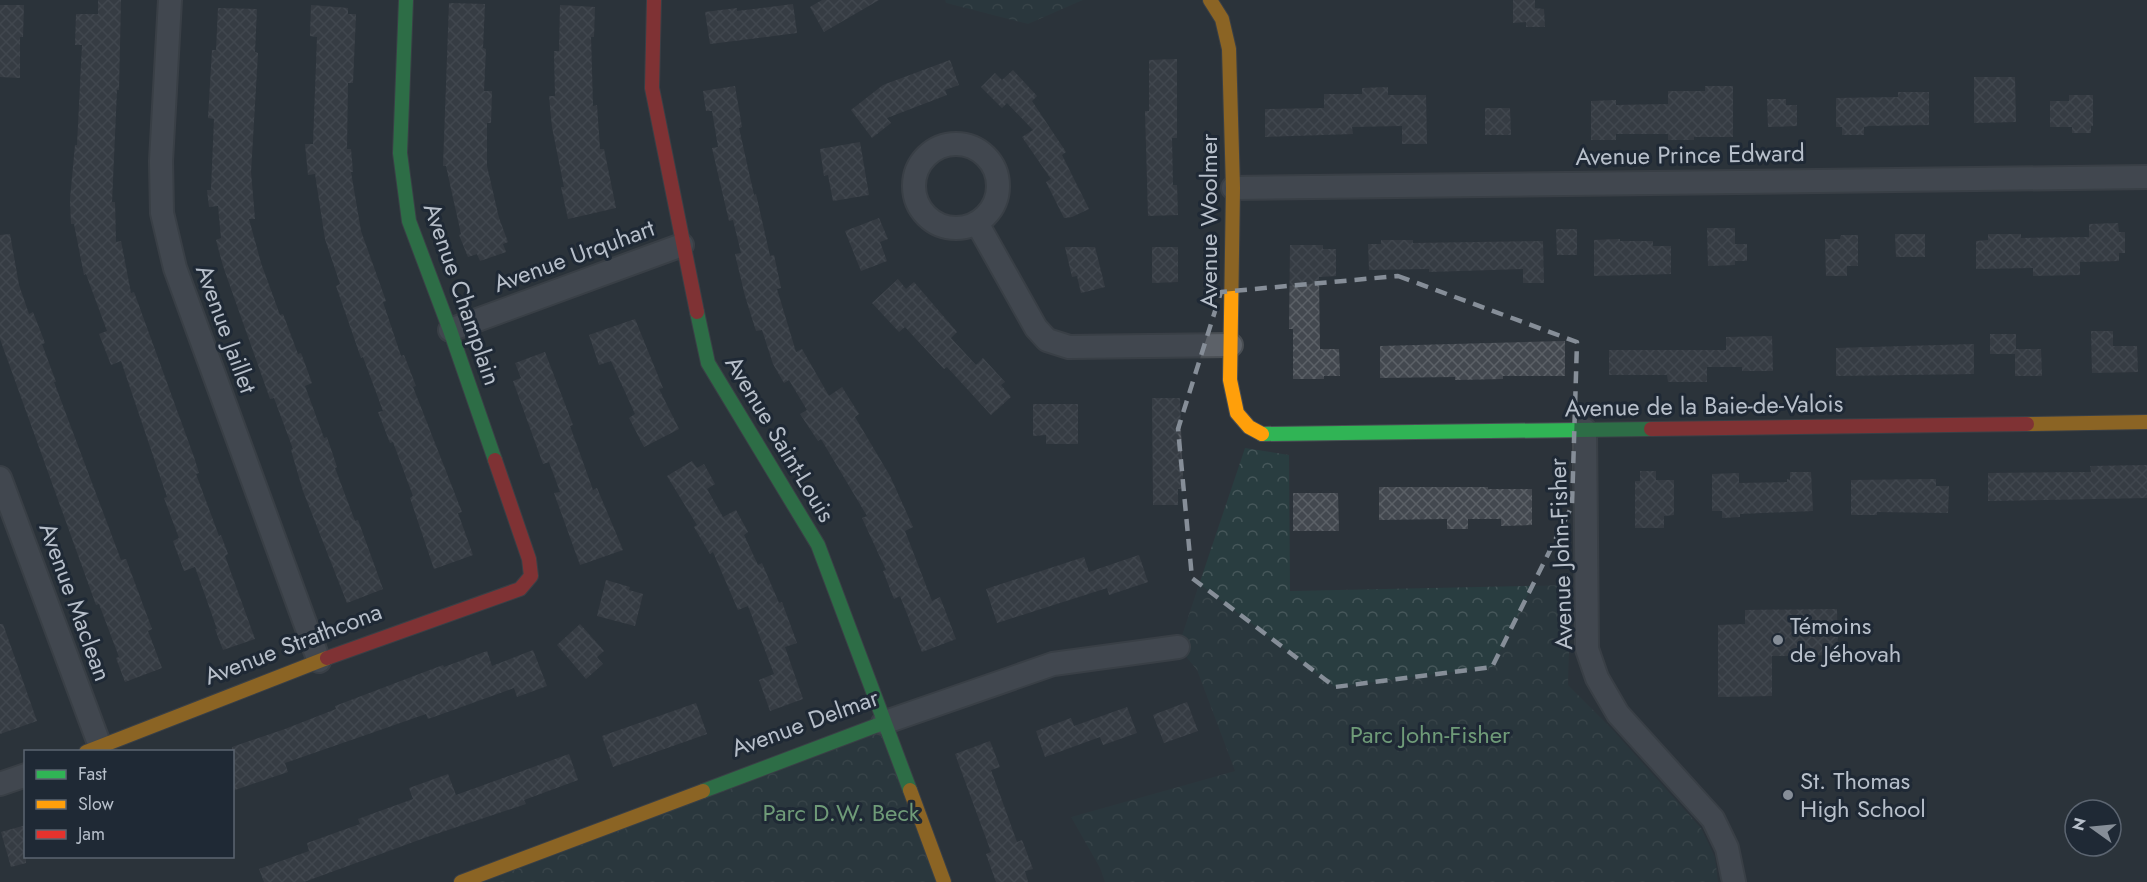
<svg xmlns="http://www.w3.org/2000/svg" width="2147" height="882" viewBox="0 0 2147 882" font-family="Jost,sans-serif">
<style>
.forest{fill:url(#forest-crowns)}
.building{fill:url(#building-cross-hatch)}
.lines{fill:none;stroke-linecap:round;stroke-linejoin:round}
.street-casing{stroke:#4a4f54;stroke-width:26}
.fast-casing{stroke:#4a4f54;stroke-width:16}
.slow-casing{stroke:#4a4f54;stroke-width:16}
.jam-casing{stroke:#4a4f54;stroke-width:16}
.street{stroke:#5c6168;stroke-width:22}
.fast{stroke:#30b455;stroke-width:14}
.slow{stroke:#ff9f0a;stroke-width:14}
.jam{stroke:#e5322d;stroke-width:14}
.marked{fill:none;stroke:#868e98;stroke-width:4.5;stroke-dasharray:12 8;stroke-linejoin:round}
.poi-dot{fill:#868e98;stroke:#1f2935;stroke-width:2}
.labels{text-anchor:middle;stroke-width:6;stroke-linejoin:round;paint-order:stroke}
.street-label{font-size:24px;fill:#b7bfca;stroke:#1f2935}
.poi-label{font-size:24px;fill:#b7bfca;stroke:#1f2935;text-anchor:start}
.park-label{font-size:24px;fill:#6f9b78;stroke:#1f2935}
</style>
<defs>
<pattern id="forest-crowns" width="20" height="18" patternUnits="userSpaceOnUse" patternTransform="scale(1.5)"><rect width="20" height="18" fill="#293d40"/><path d="M2 6a3 3 0 1 1 6 0M12 15a3 3 0 1 1 6 0" fill="none" stroke="#46575a"/></pattern>
<pattern id="building-cross-hatch" width="8" height="8" patternUnits="userSpaceOnUse" patternTransform="scale(1.5)"><rect width="8" height="8" fill="#43484f"/><path d="M0 0l8 8M0 8l8-8" fill="none" stroke="#5c6167"/></pattern>
</defs>
<rect width="100%" height="100%" fill="#2c333a"/>
<path class="forest" d="M945,0H1083L1028,24L946,3Z
M1245,448L1289,455L1290,591L1571,585L1568,685L1612,729L1701,828L1715,857L1718,882H1105L1100,868L1071,817L1235,771L1197,670L1178,647Z
M883,723L944,882H466Z"/>
<path class="building" d="M98,0H121L119,90H117L112,202H115L116,242L121,241L131,293L134,292L194,457L199,473L196,474L219,536L221,535L228,554L225,556L255,639L223,650L215,629H217L195,567L184,571L173,541L179,538L164,498L167,497L121,361L111,365L99,334L107,331L86,274L84,275L74,224H71L70,199L75,145H77L82,45H75L76,14H98Z
M822,0H879L824,32L810,7Z
M1513,0H1535V8L1544,9L1545,27H1526V22L1513,23Z
M449,3L485,4L483,48L486,49L484,91H492L491,123H487V166L499,218L508,242L503,244L506,252L480,261L477,254L468,257L459,235L461,234L446,166H443Z
M793,4L797,33L710,44L705,12L737,8V11Z
M0,5H24L23,37H20V78L0,77Z
M311,5L348,8V14H356L353,83H348L347,149H351L353,172H351L361,231L386,301L383,302L401,356L404,355L416,386L413,387L462,512L458,513L473,555L434,569L410,498L413,496L393,442L390,443L378,412L383,411L363,357L361,358L336,286L340,284L325,239L315,174L308,175L305,144H313L317,37L310,36Z
M560,5L595,7L594,37H591L593,106L597,105L600,149H604L616,208L568,219L561,187H564L552,127L549,96H555L554,51H559Z
M218,8L257,9L255,52L258,53L251,172L255,219H249L261,263L280,315L283,314L298,354L301,353L312,383L305,386L324,438L327,437L337,467L335,468L355,521L358,520L383,589L347,603L303,491L291,450L293,449L274,398L270,399L223,266L216,240L221,238L218,206L209,207L207,190H211L214,119L208,118L212,50H216Z
M1177,59V138H1172L1173,185H1177L1178,215L1148,216L1145,111H1149V60Z
M950,60L959,85L945,90L947,95L887,118L891,123L872,138L851,110L883,85Z
M1013,70L1037,96L1032,101L1066,152L1062,155L1089,209L1072,217L1064,218L1046,182L1051,179L1022,137L1033,130L1007,103L1002,108L981,87L995,73L1002,80Z
M1974,77H2015L2016,122L1974,123Z
M735,86L742,127L739,128L754,195L756,194L770,256L774,255L781,288L777,289L796,352L802,349L829,396L842,387L859,414L855,417L890,476L913,527L905,531L932,601L940,597L956,639L922,652L900,596L894,599L883,571L886,570L862,518L867,516L821,439L818,441L800,414L807,410L789,380L784,383L773,364L762,330L756,331L745,296L735,254L741,253L733,220L729,221L712,148L718,147L712,111H706L703,91Z
M1705,86H1733V137H1694V140H1668V134H1616V140H1591V101L1616,100V105L1668,104V91H1705Z
M1388,87V95H1426L1427,144H1402V126L1352,127L1353,134L1265,137V109L1324,108V94H1362V88Z
M1898,92H1929V125L1869,126L1864,127V135H1842V127H1836V98L1898,97Z
M2069,95H2093V126H2091V133H2072V127H2050V101H2069Z
M1767,99H1786V105H1797V126L1768,127Z
M1485,108H1510L1511,135H1485Z
M860,142L869,195L833,201L828,175L824,176L820,149Z
M879,218L888,239L880,242L887,261L861,271L845,231Z
M2118,223L2119,232H2125V253H2119V261L2080,262V275L2033,276V268L1976,269V241L1988,240V234H2021V238L2089,237V224Z
M1707,228H1735V244H1747V261H1735V265L1708,266Z
M1556,229H1577V255H1557Z
M10,234L19,285L29,314L33,312L45,343L42,344L56,382H54L121,560L126,559L152,629L148,631L162,668L125,682L116,658L119,657L99,604L96,605L0,339V235Z
M1895,234H1925V257H1896Z
M1841,235H1858V266H1847V276H1826L1825,239H1840Z
M1620,239V241H1653V246H1671V274L1594,276V240Z
M1381,240H1413V243L1543,241L1544,283H1523V269L1429,272V269L1369,270L1368,244H1381Z
M1290,245H1323V249H1336V276L1319,277L1320,349H1339L1340,376H1324V379H1293V329H1289Z
M1065,247H1095L1105,287L1081,293L1077,276L1072,277Z
M1152,247H1178V282L1152,283Z
M898,279L906,289L914,282L957,332L951,338L976,365L983,358L1005,382L1001,385L1011,397L991,415L947,367L944,369L905,327L899,332L872,303Z
M635,319L663,388L659,389L679,429L644,447L629,418L635,414L611,361L599,365L589,335Z
M2091,331H2113V346H2137L2138,372L2092,373Z
M1990,334H2016V349H2041L2042,376H2015V354H1990Z
M1772,336L1773,371H1742V367H1707V382H1668L1667,375H1609V350H1726V337Z
M1565,341V376H1503V379L1455,380V377L1380,378V346Z
M1974,344V374L1836,376V348Z
M545,352L573,425L570,426L593,490L597,488L623,550L580,565L554,493L560,492L549,462L543,464L513,381L521,378L515,363Z
M1152,398H1180L1183,489H1178V505H1153Z
M1033,404H1078V444H1046V435L1033,436Z
M692,461L697,468L704,464L715,484L707,489L723,517L736,510L748,532L744,535L758,565L762,563L779,603L782,602L797,643L785,647L803,699L770,711L759,680L774,674L748,606L738,610L713,552L710,554L694,527L697,525L667,476Z
M2147,465V498L1988,501V473L2091,472L2090,466Z
M1640,471H1656V480H1674V515L1664,516V528H1635V481H1640Z
M1790,472H1811L1813,511L1740,514V517L1722,518V511H1712V474L1739,473V483L1787,482V479L1790,480Z
M1936,479V486H1949L1948,513L1877,512V515H1851V480Z
M1379,487H1488V489H1532V525L1501,526V519H1468V529H1447V519L1379,520Z
M1293,493H1338L1339,531H1293Z
M1139,555L1148,582L1109,595L1107,588L997,623L986,589L1084,557L1089,572Z
M606,580L630,587L629,590L643,594L635,626L597,616Z
M1837,609L1838,655L1772,656V696L1718,697V625L1745,624V610Z
M0,624H3L37,721L0,734Z
M580,624L604,651L597,657L603,664L586,679L557,645Z
M533,650L547,686L517,697L514,688L428,719L426,714L285,763L288,772L232,791V747L285,729L336,709L335,706L443,665L444,667L487,651L492,666Z
M1187,702L1198,731L1164,743L1153,715Z
M696,703L707,734L613,767L602,736Z
M1127,707L1137,733L1103,745L1100,737L1045,757L1036,731L1071,718L1074,726Z
M990,741L1000,767L991,770L1017,842L1022,840L1033,869L1025,871L1028,882H996L986,854L991,852L955,754Z
M569,754L578,780L524,800L526,804L427,837L304,882H264L259,869L309,851L307,843L360,824L358,819L413,799L409,788L448,774L456,795Z
M26,825V863L11,867L1,832Z"/>
<g class="lines">
<defs>
<path id="street" d="M170,0L161,161L162,213L175,268L319,661
M914 186a42 42 0 1 1 84 0a42 42 0 1 1-84 0Z
M1233,188L2147,177
M977,223L1036,328L1047,340L1069,347L1231,345
M450,330L682,245
M1585,430L1587,649L1597,678L1618,714L1713,819L1727,848L1734,882
M0,478L100,746
M883,723L1053,664L1178,647
M0,784L26,775"/>
<path id="fast" d="M406,0L400,153L409,221L450,330L495,460
M697,312L708,363L818,545L910,790
M1262,434L1651,429
M703,791L883,723"/>
<path id="slow" d="M1210,0L1222,19L1229,49L1233,188L1230,380L1237,413L1249,427L1262,434
M2027,424L2147,422
M86,752L327,658
M910,790L944,882
M461,882L703,791"/>
<path id="jam" d="M654,0L652,88L697,312
M1651,429L2027,424
M327,658L520,589L531,576L529,559L495,460"/>
</defs>
<use href="#street" class="street-casing"/>
<use href="#fast" class="fast-casing"/>
<use href="#slow" class="slow-casing"/>
<use href="#jam" class="jam-casing"/>
<use href="#street" class="street"/>
<use href="#fast" class="fast"/>
<use href="#slow" class="slow"/>
<use href="#jam" class="jam"/>
</g>
<path d="M0 0H2147V882H0ZM1398,276L1577,342L1572,506L1492,667L1335,687L1192,578L1178,429L1221,292Z" fill="#2c333a" fill-opacity=".55" fill-rule="evenodd"/>
<path class="marked" d="M1398,276L1577,342L1572,506L1492,667L1335,687L1192,578L1178,429L1221,292Z"/>
<g class="poi-dot">
<circle cx="1778" cy="640" r="6"/>
<circle cx="1788" cy="795" r="6"/>
</g>
<g class="labels">
<g class="street-label">
<text transform="translate(1690 155) rotate(-1)" y="8">Avenue Prince Edward</text>
<text transform="translate(1209 221) rotate(-90)" y="8">Avenue Woolmer</text>
<text transform="translate(574 256) rotate(-20)" y="8">Avenue Urquhart</text>
<text transform="translate(462 294) rotate(71)" y="8">Avenue Champlain</text>
<text transform="translate(226 329) rotate(70)" y="8">Avenue Jaillet</text>
<text transform="translate(1704 406) rotate(-1)" y="8">Avenue de la Baie-de-Valois</text>
<text transform="translate(780 439) rotate(59)" y="8">Avenue Saint-Louis</text>
<text transform="translate(1561 554) rotate(-92)" y="8">Avenue John-Fisher</text>
<text transform="translate(75 602) rotate(70)" y="8">Avenue Maclean</text>
<text transform="translate(293 644) rotate(-21)" y="8">Avenue Strathcona</text>
<text transform="translate(805 723) rotate(-20)" y="8">Avenue Delmar</text>
</g>
<g class="poi-label">
<text x="1790" y="634">Témoins<tspan x="1790" dy="28">de Jéhovah</tspan></text>
<text x="1800" y="789">St. Thomas<tspan x="1800" dy="28">High School</tspan></text>
</g>
<g class="park-label">
<text x="1430" y="743">Parc John-Fisher</text>
<text x="841" y="821">Parc D.W. Beck</text>
</g>
</g>
<rect x="24" y="750" width="210" height="108" fill="#1f2935" stroke="#5c6571" stroke-width="1.5"/>
<rect x="36" y="770" width="30" height="9" fill="#30b455" stroke="#5c6571" stroke-width="1.5"/>
<text x="78" y="780" font-size="18" fill="#b7bfca">Fast</text>
<rect x="36" y="800" width="30" height="9" fill="#ff9f0a" stroke="#5c6571" stroke-width="1.5"/>
<text x="78" y="810" font-size="18" fill="#b7bfca">Slow</text>
<rect x="36" y="830" width="30" height="9" fill="#e5322d" stroke="#5c6571" stroke-width="1.5"/>
<text x="78" y="840" font-size="18" fill="#b7bfca">Jam</text>
<g transform="translate(2093 828) rotate(285)"><circle r="28" fill="#1f2935" stroke="#5c6571" stroke-width="1.5"/>
<path d="M0-4.5L10 22L0 15L-10 22Z" fill="#868e98"/>
<text y="-9" font-size="16" font-weight="bold" text-anchor="middle" fill="#b7bfca">N</text>
</g>
</svg>
